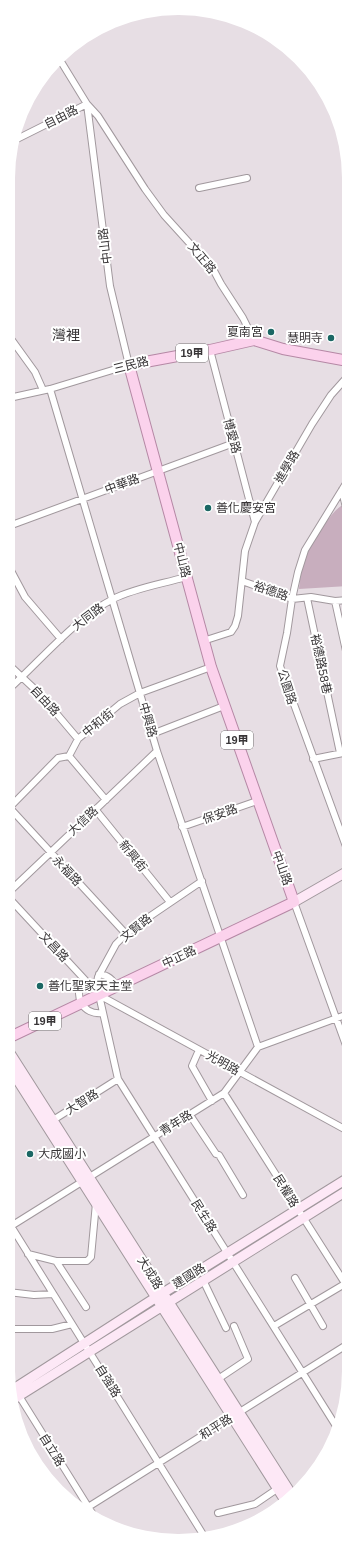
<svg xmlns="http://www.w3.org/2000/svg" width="357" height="1549" viewBox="0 0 357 1549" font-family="Helvetica,'Noto Sans TC',sans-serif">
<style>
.green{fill:#c8aebe}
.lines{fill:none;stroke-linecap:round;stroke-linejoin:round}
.street-casing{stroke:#a1989d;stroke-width:8}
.secondary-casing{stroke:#a1989d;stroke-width:11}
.primary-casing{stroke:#b588a5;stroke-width:12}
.street{stroke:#fff;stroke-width:6}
.secondary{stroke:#fde8f6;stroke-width:9}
.primary{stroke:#fbd2ec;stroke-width:10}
.poi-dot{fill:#1b6764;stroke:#fff;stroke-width:1.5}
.labels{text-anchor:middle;stroke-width:4;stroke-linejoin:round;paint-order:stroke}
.shield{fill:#fff;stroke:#747273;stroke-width:1}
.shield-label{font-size:11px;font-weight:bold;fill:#383537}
.street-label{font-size:12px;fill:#383537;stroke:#fff}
.poi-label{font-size:12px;fill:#383537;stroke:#fff;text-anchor:start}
.quarter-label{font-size:14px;fill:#383537;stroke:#fff}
</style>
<rect width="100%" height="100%" fill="#e7dee4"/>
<path class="green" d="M341,506H344L348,516V586L299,589C300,578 301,568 305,558C311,544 329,514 341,506Z"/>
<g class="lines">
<defs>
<path id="street" d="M15,140L87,104L98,116L145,189L164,215L213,269L221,284L243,318L254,340
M199,188L247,178
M9,336L35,372L43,390
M210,350L255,522
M50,389L157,751L258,1047
M9,398L50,389L129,365L110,286L87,104L60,60
M342,490L348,517
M9,526L234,443
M9,567L25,597L61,639
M242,581L292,599L311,597L335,601L348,600
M307,598L340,753
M335,601L348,660
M203,641L231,632L235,626L238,616L245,551L255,522L312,424L331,395L348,376
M9,665L40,694L78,739
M9,689C40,661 76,618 113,599C135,588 162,584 186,577
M152,734L224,706
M69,756L106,800
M313,759L348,752
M9,807L126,934
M9,808L58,758L69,756L78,739L120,704L140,693L211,667
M95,809L170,902
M182,827L257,801
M348,852L280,666L287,633L292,599L298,572L305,550L348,480
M202,881L146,919L126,934L116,944L98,977L97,982L99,995L118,1079L336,1426
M9,892L157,751
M9,898L99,995L348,1131
M294,902L348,1051
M99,974C107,975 113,979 116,987
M84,980C72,995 83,1016 103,1013
M199,1050L192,1066L212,1101
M224,1093L348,1288
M190,1115L216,1154L219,1155L243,1195
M50,1122L118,1079
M11,1226L204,1536
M8,1228L224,1093L258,1047L348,1014
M28,1254L56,1261L86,1307
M56,1261H87L91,1257L96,1203
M295,1278L323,1326
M203,1280L226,1328
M8,1292L34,1295L53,1294
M274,1326L348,1282
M8,1329H52L72,1324
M218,1379L248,1359L234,1326
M11,1383L94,1516
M85,1509L348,1344
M218,1513L255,1504L277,1489"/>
<path id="secondary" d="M294,902L348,871
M8,1050L292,1495
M8,1065L286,1502
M12,1390L155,1298L348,1178
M14,1399L348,1190"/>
<path id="primary" d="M8,1038L294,902L211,667L129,365L210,350L254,340L283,349L348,361"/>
</defs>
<use href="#street" class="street-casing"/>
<use href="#secondary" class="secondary-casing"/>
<use href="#primary" class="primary-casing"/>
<use href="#street" class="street"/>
<use href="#secondary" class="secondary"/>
<use href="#primary" class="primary"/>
</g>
<g class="poi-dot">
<circle cx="271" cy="332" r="4"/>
<circle cx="331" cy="338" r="4"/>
<circle cx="208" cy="508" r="4"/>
<circle cx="40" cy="986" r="4"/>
<circle cx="30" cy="1154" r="4"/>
</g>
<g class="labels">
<g class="shield">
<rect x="176" y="344" width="32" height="18" rx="3"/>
<rect x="221" y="731" width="32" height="18" rx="3"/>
<rect x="29" y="1012" width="32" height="18" rx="3"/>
</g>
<g class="shield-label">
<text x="192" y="357">19甲</text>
<text x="237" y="744">19甲</text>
<text x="45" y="1025">19甲</text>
</g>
<g class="street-label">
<text transform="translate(61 117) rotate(-27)" y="4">自由路</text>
<text transform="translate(105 246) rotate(-97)" y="4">中山路</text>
<text transform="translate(202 258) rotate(50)" y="4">文正路</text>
<text transform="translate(131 365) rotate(-14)" y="4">三民路</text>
<text transform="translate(232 436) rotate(75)" y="4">博愛路</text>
<text transform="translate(287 467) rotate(-60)" y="4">進學路</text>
<text transform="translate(122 484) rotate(-20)" y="4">中華路</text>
<text transform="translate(182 560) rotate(76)" y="4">中山路</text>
<text transform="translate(271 591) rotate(19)" y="4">裕德路</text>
<text transform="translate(88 617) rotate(-37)" y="4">大同路</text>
<text transform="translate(321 664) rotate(78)" y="4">裕德路58巷</text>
<text transform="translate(287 687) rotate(72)" y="4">公園路</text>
<text transform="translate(45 701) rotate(47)" y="4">自由路</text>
<text transform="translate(148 720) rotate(74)" y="4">中興路</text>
<text transform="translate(98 723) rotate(-39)" y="4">中和街</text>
<text transform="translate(220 814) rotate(-19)" y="4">保安路</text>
<text transform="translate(83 821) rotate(-43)" y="4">大信路</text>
<text transform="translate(133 856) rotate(51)" y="4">新興街</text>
<text transform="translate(282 868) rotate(70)" y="4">中山路</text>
<text transform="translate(67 871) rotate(47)" y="4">永福路</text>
<text transform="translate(136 928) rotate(-39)" y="4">文賢路</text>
<text transform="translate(54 947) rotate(47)" y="4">文昌路</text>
<text transform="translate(179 957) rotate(-25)" y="4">中正路</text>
<text transform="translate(223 1063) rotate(29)" y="4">光明路</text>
<text transform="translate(82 1102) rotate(-32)" y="4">大智路</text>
<text transform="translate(176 1123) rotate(-32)" y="4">青年路</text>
<text transform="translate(286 1191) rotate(58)" y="4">民權路</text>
<text transform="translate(204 1216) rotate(58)" y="4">民生路</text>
<text transform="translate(150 1273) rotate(58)" y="4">大成路</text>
<text transform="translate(189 1276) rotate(-32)" y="4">建國路</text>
<text transform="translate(108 1381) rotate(58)" y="4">自強路</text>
<text transform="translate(216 1427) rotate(-32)" y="4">和平路</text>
<text transform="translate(52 1450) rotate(58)" y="4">自立路</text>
</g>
<g class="poi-label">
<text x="263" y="336" text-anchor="end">夏南宮</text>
<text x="323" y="342" text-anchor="end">慧明寺</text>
<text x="216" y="512">善化慶安宮</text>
<text x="48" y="990">善化聖家天主堂</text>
<text x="38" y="1158">大成國小</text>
</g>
<g class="quarter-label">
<text x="66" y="340">灣裡</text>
</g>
</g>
<path d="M0 0H357V1549H0ZM178 15H179A163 163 0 0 1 342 178V1371A163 163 0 0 1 179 1534H178A163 163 0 0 1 15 1371V178A163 163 0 0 1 178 15Z" fill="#fff" fill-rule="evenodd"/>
</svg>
